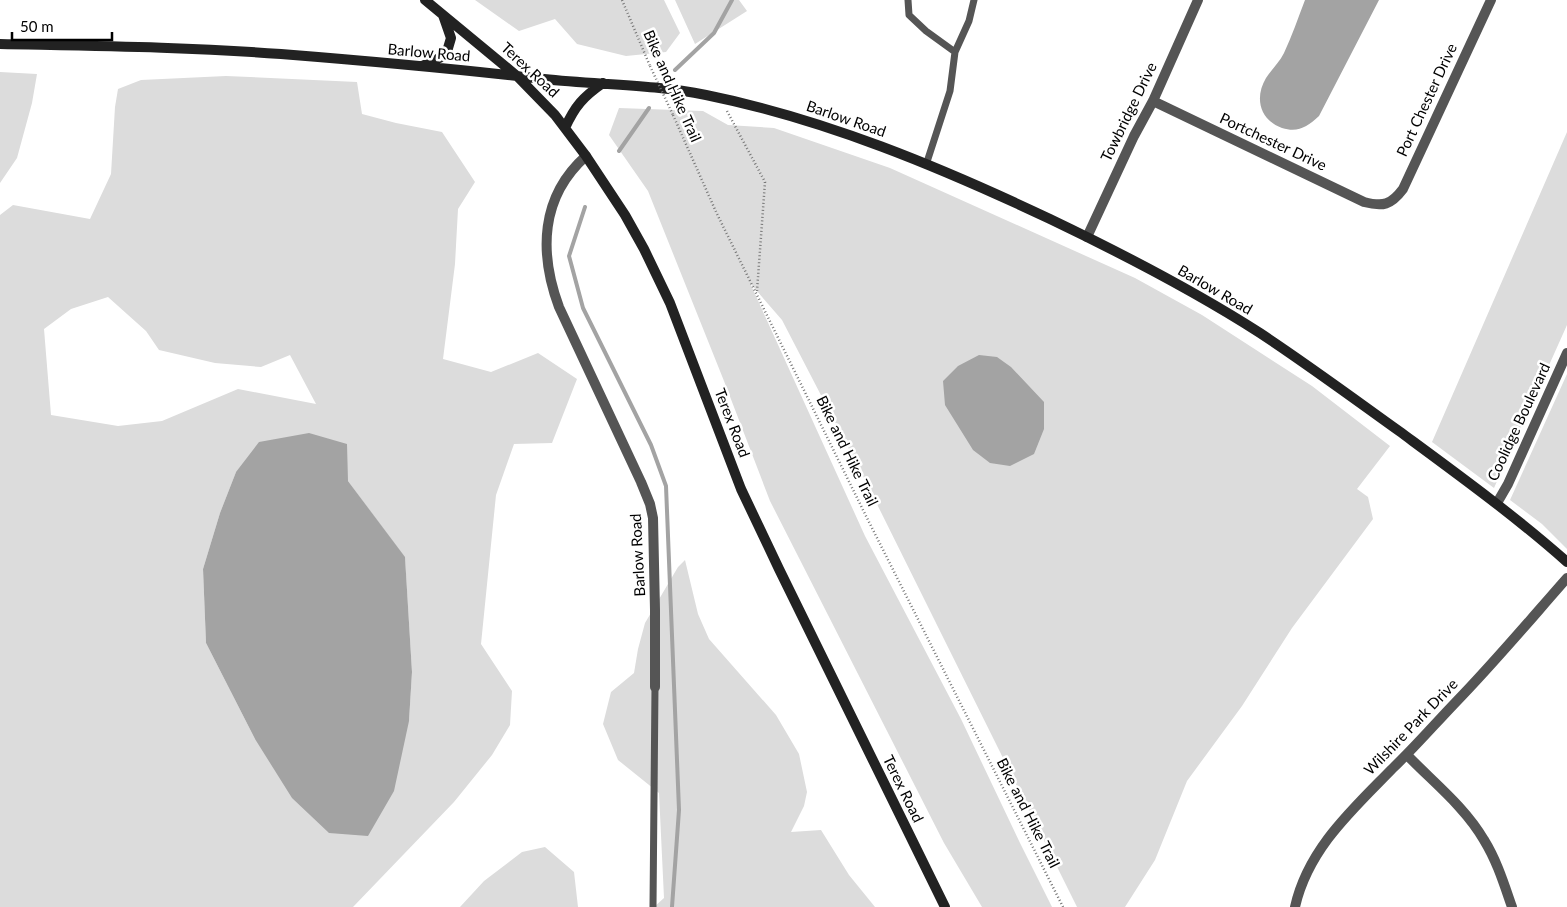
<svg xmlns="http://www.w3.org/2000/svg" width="1567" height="907" viewBox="0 0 1567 907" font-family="Lato,sans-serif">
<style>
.green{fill:#dcdcdc;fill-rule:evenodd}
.water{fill:#a3a3a3}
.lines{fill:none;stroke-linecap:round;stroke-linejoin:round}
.stream{stroke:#a3a3a3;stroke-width:4}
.path{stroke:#777;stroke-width:2.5;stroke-dasharray:1 2.5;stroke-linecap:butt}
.lane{stroke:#555;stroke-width:7}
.street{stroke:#555;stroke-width:10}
.secondary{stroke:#222;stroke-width:10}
.path-bridge{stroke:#777;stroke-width:2.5;stroke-dasharray:1 2.5;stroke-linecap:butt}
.labels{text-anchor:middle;stroke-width:5;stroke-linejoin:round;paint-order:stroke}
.street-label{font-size:15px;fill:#000;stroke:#fff}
</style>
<rect width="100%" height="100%" fill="#fff"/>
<path class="green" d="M475,0H664L680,33L666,52L626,56L577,44L555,19L519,31Z
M675,0H739L747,11L695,44Z
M0,72L37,74L32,103L17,158L0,183Z
M226,76L357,82L362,114L396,123L442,132L475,182L458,209L455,264L443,359L491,372L538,353L577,379L552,443L514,444L496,495L481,644L512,691L510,725L492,755L454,802L353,907H0V215L13,205L90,219L111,174L115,107L118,89L141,80ZM108,297L146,331L159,350L215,363L261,367L290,355L316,404L238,389L162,421L118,426L51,415L44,329L71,309ZM236,472L348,481L405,558L412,672L409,721L255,739L206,643L203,569L220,513Z
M619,108L703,111L728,125L774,128L890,168L1135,278L1202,315L1312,386L1390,446L1357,489L1368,497L1373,519L1292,628L1242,706L1187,781L1155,860L1125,907H1077L867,484L782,320L750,283L865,536L961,719L1020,843L1052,907H982L944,843L770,501L724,381L648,191L609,135Z
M1567,132V325L1494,488L1432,442Z
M1567,374V549L1542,524L1510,500Z
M685,560L698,614L709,639L776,715L799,754L807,792L804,806L791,832L821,830L849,875L875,907H654L664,898L659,793L618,760L603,724L611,692L634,673L638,649L645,623L678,567Z
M545,847L574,872L578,907H460L484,881L522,852Z"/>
<path class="water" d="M1305,0H1379L1319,116C1307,127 1298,133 1282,128C1260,120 1254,98 1266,78C1271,70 1279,63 1284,53C1292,36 1298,18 1305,0Z
M979,355L997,357L1011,367L1044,402V429L1034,454L1010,466L990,463L973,450L945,405L943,381L958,366Z
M309,433L347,444L348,481L405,557L412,672L409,721L394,791L368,836L329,833L292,798L255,739L206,643L203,569L220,513L236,472L259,442Z"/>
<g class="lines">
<path class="stream" d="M675,70L714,33L732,0
M619,151L649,108
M585,207L569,256L583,308L651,445L666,486L679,810L672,907"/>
<path class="path" d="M622,0L650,66
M727,111L765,182L757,291
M673,115L717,214L867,518L1063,907"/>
<path class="lane" d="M908,0L909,15L926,31L955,52
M926,165L950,91L955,52L969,21L974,0
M653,907L655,687"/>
<path class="street" d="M1153,101L1364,202C1383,207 1391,205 1403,189L1491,0
M586,156C540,197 539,253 559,307L641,482L650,504L653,518L655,610V687
M1087,237L1134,136L1153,101L1198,0
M1497,503L1508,484L1567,353
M1407,755C1433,782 1465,807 1484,840C1497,861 1504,884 1512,907
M1295,907C1308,849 1352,810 1392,769C1414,748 1434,725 1455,703C1494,663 1530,620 1567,578"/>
<path class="secondary" d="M425,0L517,76L555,115L586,156L625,215L644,249L670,303L741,489L779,569L945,907
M0,44C93,46 188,47 281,54C369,61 457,69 544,79C598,85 652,84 706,95C825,119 940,167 1050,219C1121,253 1193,290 1260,333C1307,364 1353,398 1399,431C1456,473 1514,515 1567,562
M422,66L446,55L451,38L443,15
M565,128C575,106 583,97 603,83"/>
<path class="path-bridge" d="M650,66L673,115"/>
</g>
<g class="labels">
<g class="street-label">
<text transform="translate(429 53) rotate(5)" y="5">Barlow Road</text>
<text transform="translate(530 70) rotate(43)" y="5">Terex Road</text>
<text transform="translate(672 86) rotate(66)" y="5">Bike and Hike Trail</text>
<text transform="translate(1427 100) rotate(-65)" y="5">Port Chester Drive</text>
<text transform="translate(1129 112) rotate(-64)" y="5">Towbridge Drive</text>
<text transform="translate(846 119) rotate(19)" y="5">Barlow Road</text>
<text transform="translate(1273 142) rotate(25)" y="5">Portchester Drive</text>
<text transform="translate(1215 290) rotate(30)" y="5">Barlow Road</text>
<text transform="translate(1519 422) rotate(-65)" y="5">Coolidge Boulevard</text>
<text transform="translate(732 423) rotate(69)" y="5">Terex Road</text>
<text transform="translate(847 451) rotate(64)" y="5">Bike and Hike Trail</text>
<text transform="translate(638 555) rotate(-93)" y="5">Barlow Road</text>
<text transform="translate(1411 727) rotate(-46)" y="5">Wilshire Park Drive</text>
<text transform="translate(903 789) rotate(64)" y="5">Terex Road</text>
<text transform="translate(1028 813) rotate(63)" y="5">Bike and Hike Trail</text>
</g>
</g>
<path d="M12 32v8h100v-8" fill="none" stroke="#000000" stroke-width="2.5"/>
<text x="20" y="32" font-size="15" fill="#000000" stroke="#ffffff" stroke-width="4" paint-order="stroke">50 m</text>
</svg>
